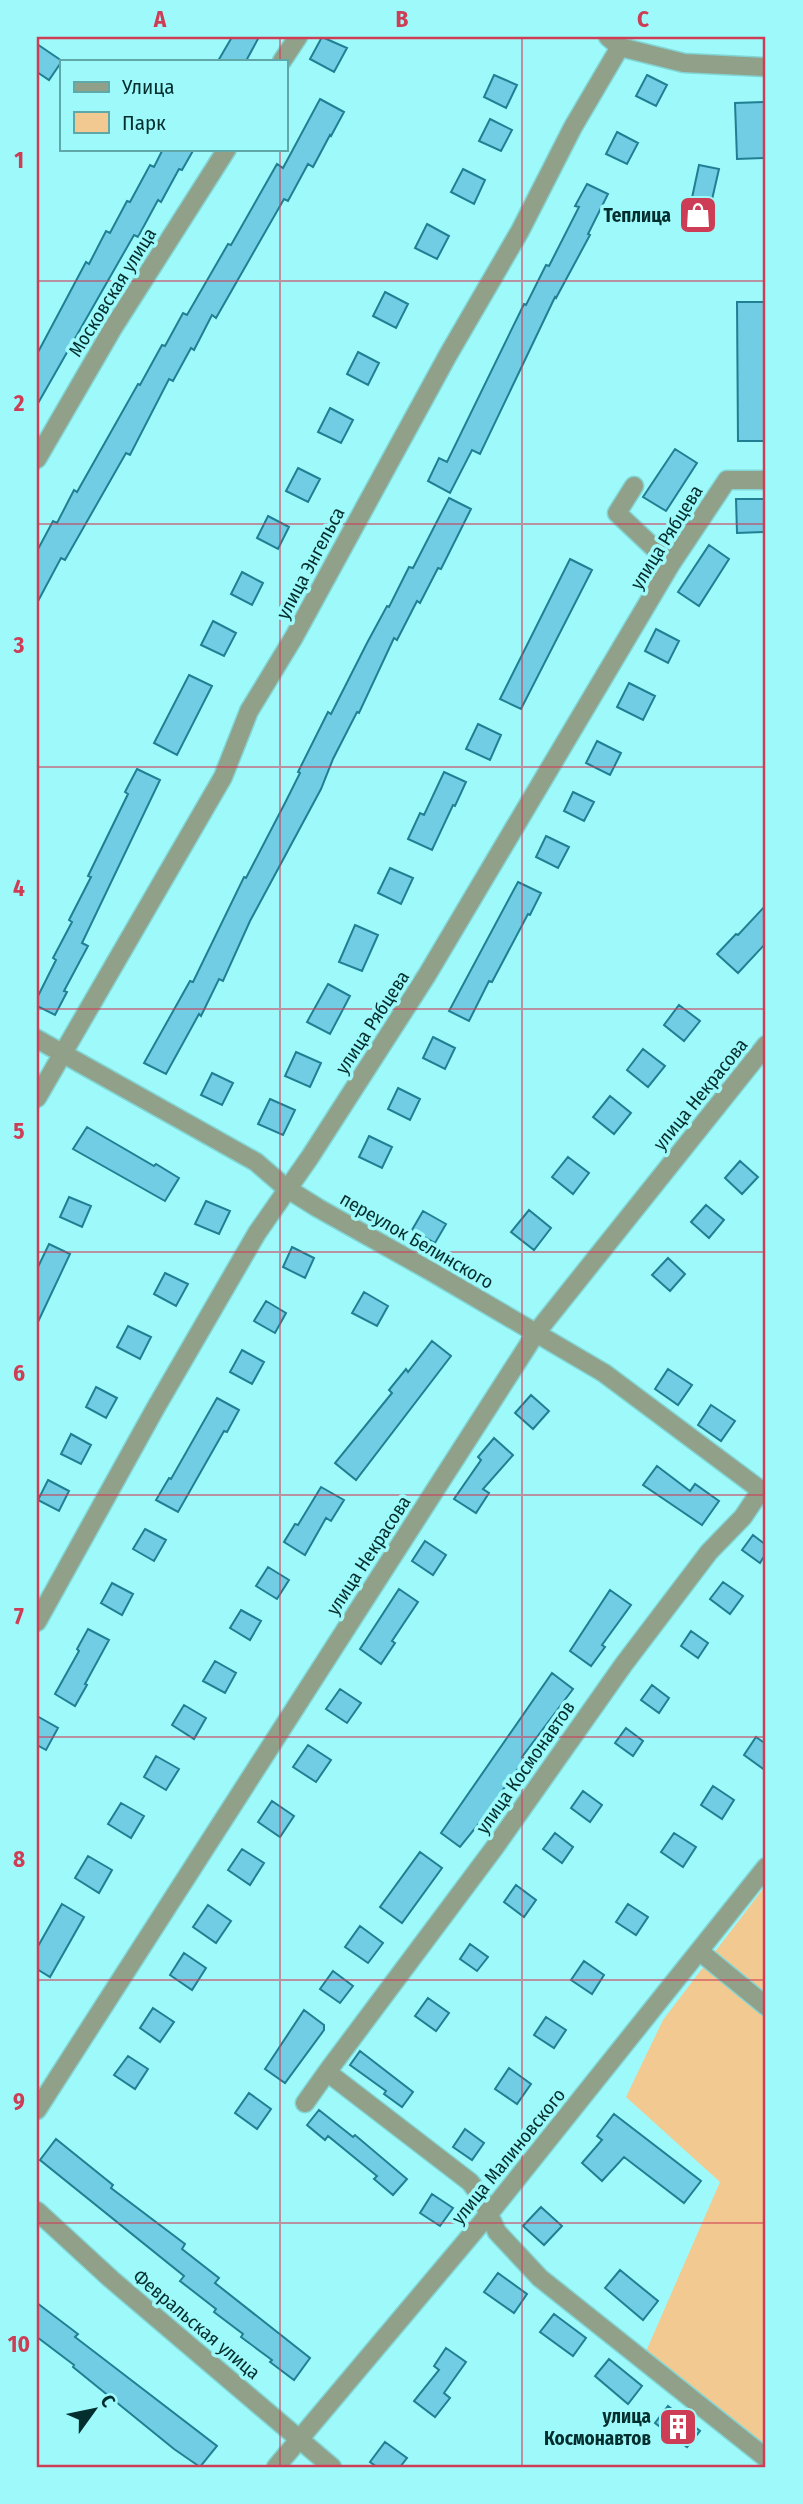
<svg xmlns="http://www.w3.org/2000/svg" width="803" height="2504" viewBox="0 0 803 2504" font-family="'Fira Sans Condensed',sans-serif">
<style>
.green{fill:#f2c990}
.building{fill:#70cde3;stroke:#207f92;stroke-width:2}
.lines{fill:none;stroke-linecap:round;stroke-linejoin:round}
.minor-casing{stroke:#82d5d5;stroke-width:21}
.minor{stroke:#91a189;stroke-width:18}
.grid{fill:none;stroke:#cd3d55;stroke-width:2;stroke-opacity:0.55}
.labels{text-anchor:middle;stroke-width:7;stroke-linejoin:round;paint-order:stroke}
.poi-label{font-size:19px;font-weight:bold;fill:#032e2e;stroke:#9efafa;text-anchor:end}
.street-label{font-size:19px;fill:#032e2e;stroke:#9efafa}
.neatline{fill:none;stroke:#cd3d55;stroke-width:2.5}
.grid-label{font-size:23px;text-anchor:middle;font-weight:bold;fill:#cd3d55}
</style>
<rect width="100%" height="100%" fill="#9efafa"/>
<path class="green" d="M766,1885V2453L644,2356L720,2182L626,2097L663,2020Z"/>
<path class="building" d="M232,37H259L246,61H218Z
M322,37L347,48L334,72L310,59Z
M37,44L62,61L49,80L37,72Z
M494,75L517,85L506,108L484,97Z
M647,75L667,85L656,106L636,96Z
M320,99L344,112L331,136L330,135L313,167L308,164L288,201L284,199L216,318L212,315L194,350L191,348L173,381L169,379L130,455L126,453L65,560L61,558L37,603V551L53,521L57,523L74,490L77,492L138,384L140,385L162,345L165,346L183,313L187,315L228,244L231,245L277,164L283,168Z
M766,102V158L737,159L735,103Z
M490,119L512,130L501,151L479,141Z
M617,132L638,143L627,164L606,154Z
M163,149H194L182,170L179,169L161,202L158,200L138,237L134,235L37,405V354L86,262L89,264L106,231L110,233L127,201L130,202L150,165L154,167Z
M699,165L719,169L705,230L686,226Z
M463,169L485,180L474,204L451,192Z
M587,184L608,194L588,234L590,235L556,298L555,297L480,454L472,450L450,493L428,481L439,458L447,462L524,304L526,305L546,265L549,266L579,207L575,206Z
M427,224L449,236L437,259L415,248Z
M385,292L408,304L396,328L373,316Z
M737,302H766V441H738Z
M358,352L379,363L368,385L347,374Z
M330,408L353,420L341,443L318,432Z
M675,449L697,463L666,511L643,497Z
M298,468L320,479L308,502L286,491Z
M449,498L471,509L441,569L438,568L420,603L417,601L397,640L394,638L359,713L357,712L333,759L321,789L250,921L223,981L219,979L201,1016L199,1014L166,1074L144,1063L190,981L193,982L244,877L246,878L286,801L300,773L298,772L328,712L331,714L367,643L387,606L389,607L409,567L413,568Z
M736,499H766V532L737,533Z
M268,516L289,527L278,549L257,538Z
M709,545L729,559L699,606L678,592Z
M570,559L592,570L521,709L500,699Z
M242,572L263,583L252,605L231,594Z
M213,621L236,633L224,656L201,645Z
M656,629L679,641L668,663L645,651Z
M189,675L212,686L177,755L154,743Z
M629,683L655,696L643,720L617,707Z
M478,724L501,735L490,760L466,749Z
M597,741L621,753L610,775L586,763Z
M137,769L160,780L82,943L88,946L64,991L67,992L55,1015L37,1006V998L56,960L53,958L72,922L69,920L91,877L88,876L128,794L125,792Z
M444,772L466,782L455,806L453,805L432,850L408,839L420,813L424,815Z
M573,792L594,802L584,821L564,811Z
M546,836L569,847L558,868L536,857Z
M390,868L413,878L401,904L378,893Z
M518,882L541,893L530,915L528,914L492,982L489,981L469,1021L449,1011Z
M766,905V943L738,973L717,954L736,934L738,935Z
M355,925L378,935L362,971L339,962Z
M328,984L350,996L330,1034L307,1022Z
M679,1005L700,1021L684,1041L664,1025Z
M433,1037L455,1048L445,1069L423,1058Z
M643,1049L665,1066L648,1087L627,1070Z
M296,1052L321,1063L310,1087L285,1076Z
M212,1073L233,1083L222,1105L201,1095Z
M398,1088L420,1099L410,1120L388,1109Z
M610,1096L631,1113L614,1134L593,1117Z
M270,1099L295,1110L283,1135L258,1124Z
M87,1127L154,1166L156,1164L179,1178L165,1201L73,1149Z
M369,1136L392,1147L382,1168L359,1157Z
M568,1157L589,1173L573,1194L552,1177Z
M740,1161L758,1177L742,1194L725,1178Z
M69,1197L91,1206L82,1227L60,1217Z
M206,1201L230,1211L219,1234L195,1224Z
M706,1205L724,1220L709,1238L691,1222Z
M529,1210L551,1228L534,1250L511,1232Z
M423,1211L446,1224L435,1243L412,1230Z
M49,1244L70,1254L37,1324V1269Z
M292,1247L314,1258L305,1278L283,1267Z
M668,1258L685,1274L670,1291L652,1275Z
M165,1273L188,1284L176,1306L154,1294Z
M364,1292L388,1306L377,1326L352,1313Z
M266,1301L286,1313L275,1333L254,1321Z
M128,1326L151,1337L140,1359L117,1347Z
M432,1341L451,1356L356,1480L335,1463L392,1393L389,1390L406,1369L408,1372Z
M242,1350L264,1362L252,1384L230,1372Z
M668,1369L692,1385L678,1405L655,1389Z
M96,1387L117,1398L106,1418L86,1407Z
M531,1395L549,1411L533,1429L515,1413Z
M217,1398L239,1410L227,1432L224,1431L178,1512L156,1500L169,1478L171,1479Z
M711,1405L735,1421L721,1441L698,1425Z
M71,1434L91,1445L81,1464L61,1454Z
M494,1438L513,1455L483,1489L489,1493L476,1513L454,1499L481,1460L478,1457Z
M657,1466L690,1491L695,1484L719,1501L702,1525L643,1485Z
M48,1480L69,1491L59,1511L38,1500Z
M321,1487L344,1500L331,1521L326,1518L305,1555L284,1542L295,1524L298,1525Z
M145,1529L166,1540L154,1561L133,1549Z
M753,1535L766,1545V1553L760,1563L742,1550Z
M425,1541L446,1555L433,1575L412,1561Z
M268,1567L289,1580L277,1599L256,1586Z
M723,1582L743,1596L730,1614L710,1599Z
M112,1583L133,1594L122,1615L101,1603Z
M399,1589L418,1602L392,1641L395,1643L381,1664L360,1649Z
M610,1590L631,1605L602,1645L605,1647L591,1666L570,1651Z
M241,1610L261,1621L250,1640L230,1628Z
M88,1629L109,1640L85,1684L87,1685L75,1706L55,1694L79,1651L77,1649Z
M691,1631L708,1643L698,1658L681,1646Z
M215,1661L236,1673L225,1693L203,1681Z
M552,1673L573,1689L522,1757L525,1759L500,1794L502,1795L460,1847L441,1833Z
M652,1685L669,1698L659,1713L641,1700Z
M340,1689L361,1703L347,1723L326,1709Z
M184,1705L206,1718L194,1739L172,1725Z
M37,1716L58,1728L46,1750L37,1745Z
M626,1728L643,1741L633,1756L615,1743Z
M756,1737L766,1744V1771L744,1755Z
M308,1745L331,1760L316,1782L293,1767Z
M156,1756L179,1769L166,1790L144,1777Z
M713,1786L734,1800L722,1819L701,1805Z
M583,1791L602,1805L590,1822L571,1808Z
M272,1801L294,1816L280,1837L258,1822Z
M121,1803L144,1816L131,1838L108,1824Z
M555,1833L573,1847L562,1863L543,1849Z
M674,1833L696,1847L683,1867L661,1852Z
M242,1849L264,1863L250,1885L228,1870Z
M420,1852L442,1868L402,1923L380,1907Z
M88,1856L112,1870L99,1893L75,1878Z
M516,1885L536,1900L524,1917L504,1902Z
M62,1904L84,1917L50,1977L37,1969V1948Z
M628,1904L648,1917L636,1935L616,1922Z
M208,1905L231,1921L216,1943L193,1927Z
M360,1926L383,1943L368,1963L345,1947Z
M470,1944L488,1957L477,1971L460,1959Z
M184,1953L206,1968L192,1990L170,1975Z
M584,1961L604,1975L592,1994L571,1980Z
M333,1971L353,1986L340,2003L320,1989Z
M428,1998L449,2013L436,2031L415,2016Z
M153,2008L174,2022L160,2042L140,2028Z
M304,2010L324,2025V2030L285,2083L265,2069Z
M546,2017L566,2030L554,2048L534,2035Z
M360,2051L413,2092L402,2107L384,2094L386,2091L350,2065Z
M128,2056L148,2069L135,2089L114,2075Z
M509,2068L531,2084L517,2104L495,2089Z
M249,2093L271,2109L257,2129L235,2113Z
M319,2110L353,2137L355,2135L407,2179L393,2195L374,2179L377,2176L328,2136L325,2140L307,2125Z
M614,2114L701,2181L684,2203L624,2157L602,2181L582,2163L602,2140L597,2136Z
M465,2129L484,2143L472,2160L453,2147Z
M56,2139L113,2185L111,2188L185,2244L182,2249L219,2278L215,2283L310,2358L294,2380L270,2362L272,2360L241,2337L243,2334L214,2312L216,2309L180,2281L184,2276L40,2160Z
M432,2194L453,2208L440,2226L420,2213Z
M541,2207L562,2226L544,2245L523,2226Z
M620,2270L658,2301L643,2320L605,2288Z
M498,2273L527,2294L514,2313L484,2292Z
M37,2303L78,2334L75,2337L217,2446L200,2467L174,2449L73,2367L74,2365L37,2337Z
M554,2314L586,2338L573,2356L540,2332Z
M446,2348L466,2362L444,2393L450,2398L435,2417L414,2401L439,2370L434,2366Z
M609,2359L642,2386L628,2404L595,2376Z
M668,2406L700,2431L687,2447L655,2423Z
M385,2442L407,2458L400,2467H377L370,2462Z"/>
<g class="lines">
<defs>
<path id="minor" d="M608,37L620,47L684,63L766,67
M282,61L298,37
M37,459L113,328L227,149
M634,486L617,513L671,564
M37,1039L256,1162L286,1188L318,1208L432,1272L604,1373L766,1494
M37,1098L223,777L249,711L294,637L448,355L520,231L573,127L620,47
M37,1622L155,1409L257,1233L310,1157L427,975L671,564L727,480H766
M699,1951L766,2006
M327,2072L495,1847L624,1664L709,1552L743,1517L761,1490
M305,2103L327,2072L470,2182L480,2195L497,2232L540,2278L766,2458
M37,2110L536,1333L766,1045
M37,2211L111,2279L332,2467
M276,2467L488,2215L766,1867"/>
</defs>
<use href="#minor" class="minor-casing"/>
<use href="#minor" class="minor"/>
</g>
<path class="grid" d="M280,37V61M522,37V2467M280,149V2467M37,281H766M37,524H766M37,767H766M37,1009H766M37,1252H766M37,1495H766M37,1737H766M37,1980H766M37,2223H766"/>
<defs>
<symbol id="shop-square" viewBox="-11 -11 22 22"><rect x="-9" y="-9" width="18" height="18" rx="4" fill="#cd3d55" stroke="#9efafa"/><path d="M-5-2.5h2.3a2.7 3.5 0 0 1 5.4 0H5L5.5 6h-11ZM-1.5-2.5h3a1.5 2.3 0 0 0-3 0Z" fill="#fff"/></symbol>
<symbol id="building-square" viewBox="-11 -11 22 22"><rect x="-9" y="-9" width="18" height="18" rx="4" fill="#cd3d55" stroke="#9efafa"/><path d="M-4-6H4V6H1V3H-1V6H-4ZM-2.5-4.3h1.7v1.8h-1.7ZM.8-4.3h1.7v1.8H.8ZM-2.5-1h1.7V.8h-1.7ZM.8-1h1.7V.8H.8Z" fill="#fff"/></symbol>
</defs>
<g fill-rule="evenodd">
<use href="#shop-square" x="676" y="193" width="44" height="44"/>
<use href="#building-square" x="656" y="2405" width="44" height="44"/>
</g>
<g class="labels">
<g class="poi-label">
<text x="671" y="222">Теплица</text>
<text x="651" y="2423">улица<tspan x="651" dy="22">Космонавтов</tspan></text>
</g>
<g class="street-label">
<text transform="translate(112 292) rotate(-58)" y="7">Московская улица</text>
<text transform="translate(666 537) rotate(-58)" y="7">улица Рябцева</text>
<text transform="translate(310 563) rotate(-62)" y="7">улица Энгельса</text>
<text transform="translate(372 1022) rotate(-57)" y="7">улица Рябцева</text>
<text transform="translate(700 1094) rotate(-51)" y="7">улица Некрасова</text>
<text transform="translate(417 1240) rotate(30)" y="7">переулок Белинского</text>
<text transform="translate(368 1555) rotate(-57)" y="7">улица Некрасова</text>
<text transform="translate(525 1767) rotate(-55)" y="7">улица Космонавтов</text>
<text transform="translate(508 2156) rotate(-51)" y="7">улица Малиновского</text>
<text transform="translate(197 2324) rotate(40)" y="7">Февральская улица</text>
</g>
</g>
<rect width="803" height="2504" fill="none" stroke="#9efafa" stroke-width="77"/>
<rect x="60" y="60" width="228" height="91" fill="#9efafa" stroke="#60a8a8" stroke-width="2"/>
<rect x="74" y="82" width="35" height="10" fill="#91a189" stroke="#60a8a8" stroke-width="2"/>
<text x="122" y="94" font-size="21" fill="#032e2e">Улица</text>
<rect x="74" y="112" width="35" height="21" fill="#f2c990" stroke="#60a8a8" stroke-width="2"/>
<text x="122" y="130" font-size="21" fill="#032e2e">Парк</text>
<g transform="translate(94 2410) rotate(57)" stroke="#9efafa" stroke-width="5" paint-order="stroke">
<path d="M0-5L12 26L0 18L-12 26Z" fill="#032e2e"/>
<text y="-10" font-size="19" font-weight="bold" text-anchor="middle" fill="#032e2e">С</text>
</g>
<rect x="38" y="38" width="726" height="2428" class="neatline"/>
<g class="grid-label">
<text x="160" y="27">A</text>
<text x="402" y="27">B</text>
<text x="643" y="27">C</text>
<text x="19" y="168">1</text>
<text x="19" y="411">2</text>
<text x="19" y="653">3</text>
<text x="19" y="896">4</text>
<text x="19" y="1139">5</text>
<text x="19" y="1381">6</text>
<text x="19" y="1624">7</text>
<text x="19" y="1867">8</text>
<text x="19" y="2109">9</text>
<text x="19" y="2352">10</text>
</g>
</svg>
